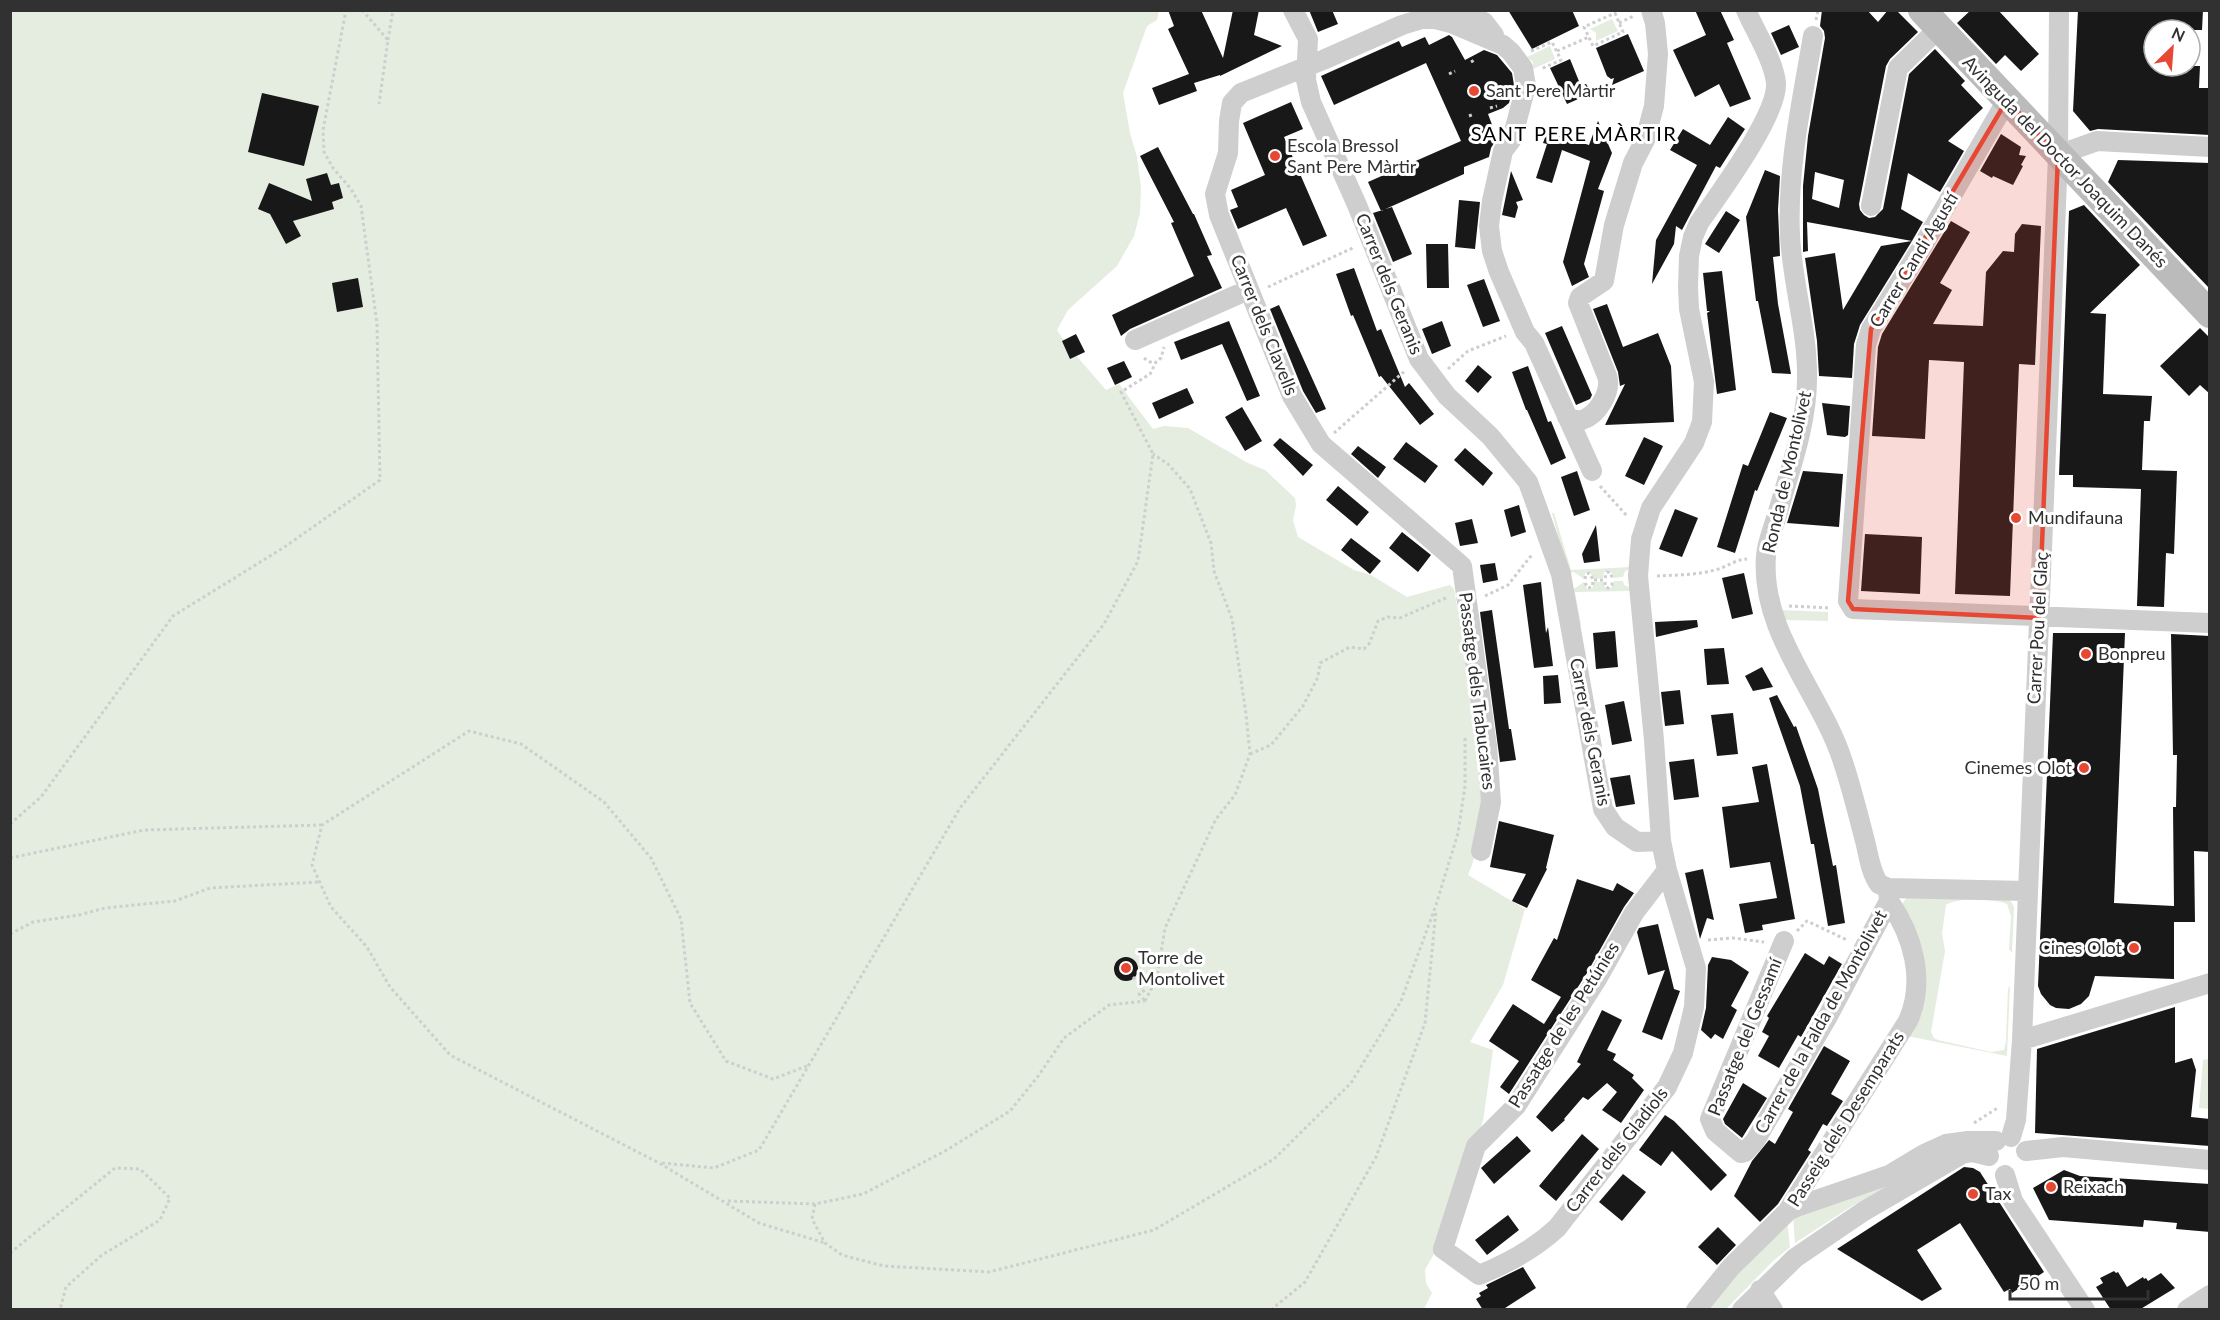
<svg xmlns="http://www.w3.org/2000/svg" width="2220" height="1320" viewBox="0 0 2220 1320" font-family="Lato,sans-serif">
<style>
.green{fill:#e4eddf}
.building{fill:#181818;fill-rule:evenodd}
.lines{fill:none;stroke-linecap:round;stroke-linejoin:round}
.path{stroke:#cecece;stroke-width:3;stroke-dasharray:3 3;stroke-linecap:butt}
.street{stroke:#cecece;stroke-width:20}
.secondary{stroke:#bbb;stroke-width:28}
.marked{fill:#e64834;fill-opacity:0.2;stroke:#e64834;stroke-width:4.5;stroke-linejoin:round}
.poi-dot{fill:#e64834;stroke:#fff;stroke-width:2}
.labels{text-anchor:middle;stroke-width:6;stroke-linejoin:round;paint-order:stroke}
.poi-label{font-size:18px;fill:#313131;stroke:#fff;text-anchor:start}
.street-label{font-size:18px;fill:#313131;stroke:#fff}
.neighbourhood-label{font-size:20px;letter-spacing:1.5px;fill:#000;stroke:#fff}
</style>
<rect width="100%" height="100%" fill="#fff"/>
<path class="green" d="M10,11H1159L1157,20L1147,26L1123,93L1130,133L1137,157L1141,187L1140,213L1134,236L1117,266L1068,310L1057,330L1066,344L1106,390L1119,384L1153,429L1164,426L1188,428L1248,463L1265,470L1295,498L1296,506L1293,520L1298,537L1354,570L1371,575L1407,597L1450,585L1454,589C1464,646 1474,703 1479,762C1482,802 1484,838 1468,875L1525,909L1503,985L1470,1042L1493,1050L1483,1121L1436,1250L1425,1270L1426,1283L1432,1293L1424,1309H11Z
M1612,19L1618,31L1596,41V33L1590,29Z
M1550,46L1555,59L1533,69V62L1527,57Z
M1552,513H1554L1571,570L1631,567L1630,569L1625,571L1623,577L1613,578V574L1608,571L1604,572L1603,578L1594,579L1589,571L1585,573L1584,579L1574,572L1568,573Z
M1614,581H1623L1624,585L1631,588L1630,591L1575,592L1581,625L1578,626L1571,591L1584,582L1587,589H1592L1594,582H1603L1605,587L1609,589L1613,586Z
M1782,610L1828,612V621L1785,620Z
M1907,897L2009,898L2014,907L2012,953L2009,949L2011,916L2007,904C1995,899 1957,897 1946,905L1942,933L1945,951L1931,1032L1934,1038L1938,1040L1991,1052L2004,1050L2006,1041L2008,989L2010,985L2007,1056L1902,1035L1914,1013L1899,908Z
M2209,1059H2210L2209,1109L2199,1108L2203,1060Z
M1895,1182L1852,1206L1795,1243L1793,1217Z
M1787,1220L1790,1247L1772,1262L1726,1309L1703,1310Z"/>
<path class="building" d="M1168,10H1201L1223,58L1233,10H1259L1254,35L1282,46L1220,76V75L1194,83L1197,91L1159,105L1152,88L1189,74L1168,29L1174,26Z
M1309,10H1332L1338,24L1318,32Z
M1508,10H1572L1579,26L1532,49Z
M1695,10H1720L1734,40L1727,43L1751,99L1730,107L1719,84L1695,97L1673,50L1706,35Z
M1822,10H1867L1878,22L1888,10H1896L1918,32L1890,59L1886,66L1859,204L1860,210L1864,215L1869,218L1875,217L1883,209L1909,74L1935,49L1965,81L1961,85L1983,108L1948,141L1964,151L1940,192L1908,173L1901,209L1923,222L1912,241L1807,222L1808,251L1803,252V186L1808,136L1825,38L1824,31L1820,26ZM1815,172L1844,180L1839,208L1812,199Z
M1971,10H1998L2039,54L2021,71L2005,55L1996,64L1957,23Z
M2078,10H2203L2202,30H2154V66H2200L2199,88H2210V135L2098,129L2090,131L2073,111Z
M1789,25L1799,47L1781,55L1771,33Z
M1628,34L1644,71L1612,85L1614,78L1611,79L1607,76L1596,48Z
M1449,35L1452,37L1465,60L1484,50L1497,55L1512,73L1514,85L1509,103L1503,108L1488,114L1497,138L1491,148L1489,157L1464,167V174L1381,211L1368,182L1461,141L1426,63L1334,105L1321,76L1399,41L1402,47L1425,37L1429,45Z
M1570,59L1585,96L1567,104L1550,68Z
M262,93L319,106L304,166L248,152Z
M1291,102L1303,129L1284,137L1327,236L1303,246L1286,208L1238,229L1230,210L1238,207L1231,190L1265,175L1243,123Z
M1728,117L1745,129L1720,168L1716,166L1682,230L1676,226L1674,244L1652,284L1656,240L1697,165L1670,150L1683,129L1710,145Z
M1598,121L1612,153L1598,189L1604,191L1584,264L1589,277L1572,286L1563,262L1590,161L1562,150L1552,183L1536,178L1547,144L1543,143L1547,132L1589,145Z
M2001,134L2021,147L2019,155L2026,156L2021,165L2023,166L2013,185L1993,176L1992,178L1980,171Z
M1158,147L1193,214H1194L1212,255L1207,256L1222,288L1130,329L1121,336L1112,315L1194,276L1171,223L1174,222L1140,156Z
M2118,160L2210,163V289L2108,182Z
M1765,170L1780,176L1778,210L1780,256L1773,257L1778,304L1791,374L1772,373L1758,301H1756L1746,217Z
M1511,171L1523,200L1516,202L1518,207L1515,218L1502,215Z
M327,173L331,185L339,183L343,198L332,202L334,209L293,221L301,236L286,244L270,214L258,209L269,183L312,201L306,179Z
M1459,200L1480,202L1475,249L1455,247Z
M2084,205L2140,265L2090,313L2106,314L2103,394L2152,396L2150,421H2144L2142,470L2177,471L2174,554L2166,553L2164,607L2137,606L2141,489L2073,487V475H2059L2069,211Z
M1392,207L1412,254L1393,262L1373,213Z
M1726,211L1740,220L1719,253L1705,244Z
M1951,221L1970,232L1940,283L1952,290L1933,324L1983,326L1986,272L2003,251L2014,252L2015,234L2022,224L2041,226L2035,365L2019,364L2010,596L1955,594L1964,362L1929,360L1925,439L1872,436L1878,347L1882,334Z
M1912,241L1860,325L1854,344L1852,378L1819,376L1817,341L1805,258L1835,253L1843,310L1881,246Z
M1426,244H1448L1449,288H1427Z
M1354,268L1377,331L1381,329L1405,387L1409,383L1434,414L1420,425L1381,376L1379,377L1353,315L1351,316L1336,274Z
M1722,271L1736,390L1717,394L1707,313L1710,311H1707L1703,273Z
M358,278L363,307L337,312L332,283Z
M1484,279L1500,321L1483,327L1467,285Z
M1607,304L1623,347L1658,333L1671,366L1674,422L1605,425L1625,384L1620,386L1618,372L1593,309Z
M1279,305L1326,409L1316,413L1303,391L1270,309Z
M1229,321L1260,396L1247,401L1222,344L1181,360L1174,342Z
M1442,321L1451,346L1432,354L1422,329Z
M1562,326L1592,395L1590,399L1576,405L1545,333Z
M2200,328L2210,338V394L2200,385L2189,396L2160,366Z
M1076,334L1085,352L1070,359L1062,341Z
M1124,361L1132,377L1115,385L1107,368Z
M1478,365L1492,377L1478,393L1465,381Z
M1528,366L1548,422L1551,421L1566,458L1551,465L1527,410H1526L1512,372Z
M1187,388L1194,403L1159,419L1152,403Z
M1822,403L1850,406L1848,435L1845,437L1827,435Z
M1242,407L1262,441L1245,451L1225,417Z
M1770,412L1787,418L1757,491L1755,490L1735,553L1717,547L1743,464L1748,466Z
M1644,437L1663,446L1644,485L1625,476Z
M1280,438L1313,465L1303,476L1273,445Z
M1406,442L1438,466L1425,483L1393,459Z
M1358,446L1386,467L1378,478L1351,454Z
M1465,448L1493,473L1483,486L1454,460Z
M1577,471L1590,510L1574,516L1561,477Z
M1803,471L1843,474L1839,527L1787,523Z
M1338,486L1369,512L1357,526L1326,500Z
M1519,505L1526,532L1511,537L1504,510Z
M1675,509L1698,518L1682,557L1659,549Z
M1472,519L1478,543L1460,546L1455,523Z
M1596,525L1600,561L1584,563L1582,554Z
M1402,532L1431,555L1418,572L1389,548Z
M1865,534L1922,537L1920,594L1861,591Z
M1351,538L1381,561L1370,574L1341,550Z
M1495,563L1498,580L1483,583L1480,565Z
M1744,573L1753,614L1732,619L1722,578Z
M1541,582L1546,633L1548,627L1553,666L1534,668L1523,585Z
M1492,610L1509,729H1511L1516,760L1500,762L1480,612Z
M1697,620L1698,627L1656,637L1655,622Z
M1615,631L1618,667L1596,669L1593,633Z
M2053,633H2125L2114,903L2174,906L2173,807H2176L2177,755H2173L2171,634L2210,636V852L2194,851L2195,922H2174V979L2095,976L2089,996L2081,1004L2069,1009L2056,1008L2050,1005L2041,994L2038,986Z
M1724,648L1729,684L1707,685L1704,649Z
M1762,667L1773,687L1753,691L1745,676Z
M1558,675L1561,703L1544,704L1543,676Z
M1680,690L1684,724L1665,726L1661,692Z
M1777,695L1794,727L1796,726L1818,789L1833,866L1836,865L1845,923L1828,926L1814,844H1811L1800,786L1769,698Z
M1624,701L1632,741L1612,745L1605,705Z
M1733,713L1738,754L1717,756L1711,715Z
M1694,759L1699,797L1674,800L1669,762Z
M1767,764L1795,919L1762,925L1763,930L1745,933L1739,904L1777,898L1770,862L1730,868L1722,807L1759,802L1752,767Z
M1630,775L1635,804L1616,807L1610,778Z
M1499,821L1554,835L1546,868L1547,869L1527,908L1512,901L1526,874L1490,867Z
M1703,869L1714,920L1707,918L1700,939L1685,873Z
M1577,879L1613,891L1617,883L1634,893L1624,907L1587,973L1509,1094L1500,1087L1519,1061L1489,1041L1513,1004L1544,1024L1561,997L1531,980L1554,938L1557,940Z
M1658,924L1674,989L1680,991L1662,1040L1642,1032L1665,970L1648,975L1637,932L1639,928Z
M1805,953L1824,965L1829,956L1842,964L1801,1037L1798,1035L1779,1068L1758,1056L1769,1036L1762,1032L1769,1018L1767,1016Z
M1712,957L1731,960L1749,972L1731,1006L1737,1010L1723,1039L1715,1034L1711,1039L1701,1030L1706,1008L1708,965Z
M1114 969a12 12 0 1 1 24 0a12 12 0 1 1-24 0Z
M2175,1007V1063L2192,1058L2196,1070L2191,1117L2210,1119V1146L2035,1133L2037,1049Z
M1602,1010L1622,1020L1607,1050L1616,1054L1613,1060L1634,1075L1632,1078L1644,1090L1621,1123L1602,1110L1617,1092L1607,1083L1588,1100L1583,1097L1564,1119L1565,1120L1552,1132L1536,1117L1581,1064L1577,1062Z
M1824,1046L1850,1061L1831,1094L1843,1101L1827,1126L1823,1124L1808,1150L1811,1152L1778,1204L1760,1222L1734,1196L1752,1161L1769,1140L1775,1144L1793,1112L1788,1109Z
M1743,1083L1767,1098L1742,1138L1725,1124L1723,1119Z
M1665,1115L1674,1121L1727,1175L1711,1191L1672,1151L1661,1166L1639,1150Z
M1582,1134L1599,1149L1556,1201L1539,1186Z
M1517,1136L1531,1151L1494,1184L1481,1168Z
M1964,1167L1973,1168L1980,1172L2044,1272L2012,1293L2010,1289L2004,1292L1960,1223L1917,1250L1942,1289L1922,1301L1837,1249Z
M2064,1170L2080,1176L2210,1184V1232L2176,1229L2177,1223L2144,1220L2143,1227L2049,1220L2033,1188Z
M1623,1174L1646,1192L1622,1221L1599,1202Z
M1508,1215L1519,1230L1487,1255L1475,1240Z
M1718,1227L1736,1245L1717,1265L1698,1247Z
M1523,1267L1536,1288L1502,1310H1483L1476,1299L1481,1296L1479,1293L1488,1288L1486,1285Z
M2114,1271L2116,1273L2118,1272L2127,1287L2143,1277L2144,1279L2146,1278L2148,1281L2161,1273L2175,1288L2139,1310H2111L2096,1287L2103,1283L2100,1278Z"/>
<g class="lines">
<path class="path" d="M362,10L388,40L379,104
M1615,13L1623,32L1593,46L1584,27Z
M1816,20L1818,10
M1619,23L1634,16
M388,40L393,10
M1531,51L1552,42L1561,60L1541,69
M1557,51L1589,37
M1471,62L1476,59
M1449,74L1455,71
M1490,108L1497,106
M1469,116L1474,114
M1268,287L1355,247
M1144,358L1150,362H1156
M1448,369L1468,351L1506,336
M1334,433L1406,370
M1600,486L1628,517
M1657,576C1676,575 1697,575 1715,570C1727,567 1734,560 1747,559
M1605,578L1607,572L1611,573L1612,578
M1585,579L1586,574L1589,573L1593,579
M1594,580H1603
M1605,582V586L1608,588L1612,585V581
M1585,583L1588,588L1592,587L1593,582
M1485,596L1508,585L1530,557L1534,555
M1789,606L1831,608
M1250,754L1271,745L1303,706L1318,677L1320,663L1350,647L1364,649L1369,644L1378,621L1388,617L1400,618L1448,597
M10,824L41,797L173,616L283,548L380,480L377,324L361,206L351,189L333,168L324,152L323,130L346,10
M10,858L144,830L321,825
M1797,931L1807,921L1847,940
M10,934L33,922L79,915L105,908L175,901L210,888L319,882
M1708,940L1733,938L1764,942
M1133,977L1145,990L1139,994L1145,1001
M1145,1001L1157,978L1165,928L1216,819L1235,795L1250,754L1246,714L1232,619L1214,571L1211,543L1190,489L1168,464L1153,454
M807,1066L773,1079L726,1061L690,1003L681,919L651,858L604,802L521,744L469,731L322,825L312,865L331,907L367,947L390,987L450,1055L659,1163L759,1223L825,1243
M1974,1123L1999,1107
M662,1163L714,1168L759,1150L960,808L1104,624L1138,561L1153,454L1121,392L1150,374L1156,362L1161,358L1164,347
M728,1201L815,1204L863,1194L945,1151L1010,1111L1039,1075L1064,1038L1109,1005L1145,1001
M815,1204L812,1219L825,1243L842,1255L884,1266L989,1272L1154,1230L1274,1159L1351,1083L1401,1001L1436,905L1458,833L1465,786V738
M10,1253L115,1168L140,1169L170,1198L160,1220L102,1255L66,1287L60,1310
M1271,1310L1305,1282L1376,1157L1425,1023L1436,910"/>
<path class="street" d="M1293,10L1308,39L1306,80L1311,102L1357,205L1419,359L1447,396L1490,436L1528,482L1561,574L1603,809L1615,827L1637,842L1661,841
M1458,10L1484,22L1494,35
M1813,36C1802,101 1787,168 1790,235C1792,283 1808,331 1807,379C1807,424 1790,469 1778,512C1774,526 1767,541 1766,556C1760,633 1821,693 1843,762C1852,789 1859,818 1866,845C1869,858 1871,873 1879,884L1888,888L2027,891
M2007,100L1922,247L1871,329L1866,345L1848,601L1853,609L2210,623
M2058,155L2097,141L2210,147
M1871,206L1898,68L1938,29
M1135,340L1248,290
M1567,417C1572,419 1577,421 1582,420C1598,415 1612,391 1607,376L1578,303L1580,297L1604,281L1614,225L1633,163L1645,140L1654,106L1658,54L1655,23L1651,10
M1481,851L1491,802L1487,746L1462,566L1321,444L1292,396L1219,215L1215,194L1228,153L1229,121L1232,103L1241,93L1323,60L1402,25L1422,19H1435L1451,23L1503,45L1511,52L1523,68L1526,86L1512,139L1503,151L1492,201L1489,226L1492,251L1499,272L1525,332L1534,343L1592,471
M1667,870L1634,913L1597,979L1516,1106L1476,1146L1443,1249L1479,1275C1509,1263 1534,1249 1557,1228L1667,1087L1683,1053L1694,1007L1696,968L1667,870L1661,841L1654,740L1638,576L1641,539L1651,508L1694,443L1702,422L1704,382L1689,309L1688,287L1689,256L1693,237L1699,223C1719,194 1778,115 1776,83C1774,61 1755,31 1746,10
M1784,941L1710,1119L1715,1131L1741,1153L1745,1152L1755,1141L1827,1018L1889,901L1888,888
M2022,1040L2210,983
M2011,1137L2016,1120L2022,1040L2058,155L2059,10
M2026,1151L2063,1147L2210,1160
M2005,1175L2013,1201L2085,1310
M1788,1211L1799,1206L1889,1175L1924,1154L1946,1144L1968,1141H1996
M1760,1290L1773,1310
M1696,1310L1731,1267L1787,1212L1908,1021C1926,980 1913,936 1889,901
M1742,1310L1795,1258L1864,1211L1962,1154L1972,1152L1989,1156
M2187,1310L2210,1295"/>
<path class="secondary" d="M1922,10L2210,314"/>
</g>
<path class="marked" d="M2007,100L2058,155L2039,618L1853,609L1848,601L1871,329Z"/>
<g class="poi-dot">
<circle cx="1474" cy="91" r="6"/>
<circle cx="1275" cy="156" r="6"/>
<circle cx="2016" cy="518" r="6"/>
<circle cx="2086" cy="654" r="6"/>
<circle cx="2084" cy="768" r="6"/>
<circle cx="2134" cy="948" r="6"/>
<circle cx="1126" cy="968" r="6"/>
<circle cx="2051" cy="1187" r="6"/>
<circle cx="1973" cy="1194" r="6"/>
</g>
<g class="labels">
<g class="poi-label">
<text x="1486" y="97">Sant Pere Màrtir</text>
<text x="1287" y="152">Escola Bressol<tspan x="1287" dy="21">Sant Pere Màrtir</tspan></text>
<text x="2028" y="524">Mundifauna</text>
<text x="2098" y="660">Bonpreu</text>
<text x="2072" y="774" text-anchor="end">Cinemes Olot</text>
<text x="2122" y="954" text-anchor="end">Cines Olot</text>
<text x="1138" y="964">Torre de<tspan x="1138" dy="21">Montolivet</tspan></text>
<text x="2063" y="1193">Reixach</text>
<text x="1985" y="1200">Tax</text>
</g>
<g class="street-label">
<text transform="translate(2065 162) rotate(46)" y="6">Avinguda del Doctor Joaquim Danés</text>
<text transform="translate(1914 260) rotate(-59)" y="6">Carrer Candi Agustí</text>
<text transform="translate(1389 284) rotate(68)" y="6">Carrer dels Geranis</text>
<text transform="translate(1264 325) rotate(68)" y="6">Carrer dels Clavells</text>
<text transform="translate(1787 472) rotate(-77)" y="6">Ronda de Montolivet</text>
<text transform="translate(2038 628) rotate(-87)" y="6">Carrer Pou del Glaç</text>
<text transform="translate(1477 691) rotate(83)" y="6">Passatge dels Trabucaires</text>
<text transform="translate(1590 732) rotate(79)" y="6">Carrer dels Geranis</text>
<text transform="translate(1821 1022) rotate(-61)" y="6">Carrer de la Falda de Montolivet</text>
<text transform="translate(1564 1025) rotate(-58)" y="6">Passatge de les Petúnies</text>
<text transform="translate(1745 1037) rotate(-68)" y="6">Passatge del Gessamí</text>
<text transform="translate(1846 1119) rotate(-58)" y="6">Passeig dels Desemparats</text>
<text transform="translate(1617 1150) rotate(-52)" y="6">Carrer dels Gladiols</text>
</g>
<g class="neighbourhood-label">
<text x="1574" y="141">SANT PERE MÀRTIR</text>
</g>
</g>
<rect width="2220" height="1320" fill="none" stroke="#313131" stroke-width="24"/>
<g transform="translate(2172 48) rotate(25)"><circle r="28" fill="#ffffff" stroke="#adadad" stroke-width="1.5"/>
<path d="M0-4.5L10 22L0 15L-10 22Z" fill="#e64834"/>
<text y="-9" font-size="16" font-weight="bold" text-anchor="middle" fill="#313131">N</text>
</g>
<path d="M2010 1290v9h138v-9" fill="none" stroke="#313131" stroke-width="3"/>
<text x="2019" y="1290" font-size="18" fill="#313131" stroke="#ffffff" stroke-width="4.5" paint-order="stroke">50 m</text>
</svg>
